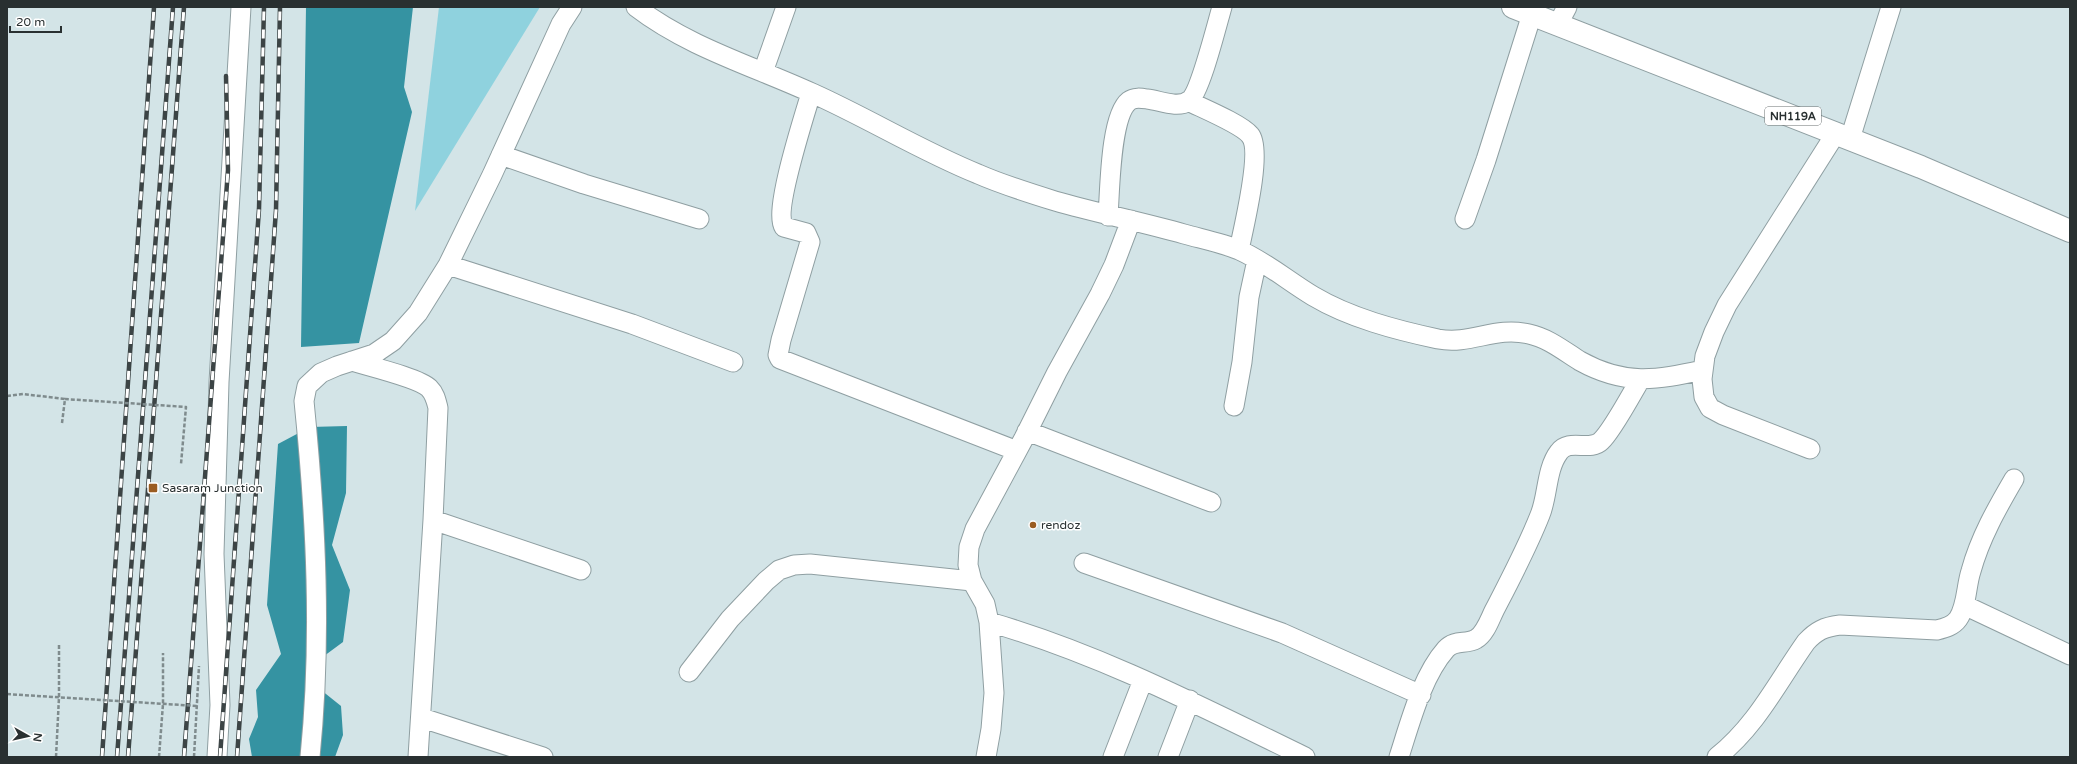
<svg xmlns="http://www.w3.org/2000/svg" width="2077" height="764" viewBox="0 0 2077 764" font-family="'Varela Round',sans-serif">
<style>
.green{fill:#8fd2de}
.water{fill:#3593a2}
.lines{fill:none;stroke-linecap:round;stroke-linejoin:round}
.minor-casing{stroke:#8f9fa2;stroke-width:21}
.highway-casing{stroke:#8f9fa2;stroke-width:24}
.path{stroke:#7f8b8d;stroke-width:2.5;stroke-dasharray:4 2;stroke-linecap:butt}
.minor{stroke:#fff;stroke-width:19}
.highway{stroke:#fff;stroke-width:22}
.rail-casing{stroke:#3c4445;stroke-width:4.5}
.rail{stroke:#fff;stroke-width:3;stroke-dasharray:9;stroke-linecap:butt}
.path-bridge{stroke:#7f8b8d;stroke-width:2.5;stroke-dasharray:4 2;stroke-linecap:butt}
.poi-dot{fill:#9a5c21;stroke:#fff;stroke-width:1.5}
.labels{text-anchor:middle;stroke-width:3;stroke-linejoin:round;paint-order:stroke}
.shield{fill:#fff;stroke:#696e6f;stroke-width:1}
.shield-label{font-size:11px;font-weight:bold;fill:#293031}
.poi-label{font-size:12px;fill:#293031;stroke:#fff;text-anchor:start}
</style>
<rect width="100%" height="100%" fill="#d3e4e7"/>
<path class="green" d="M439,7H540L415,211Z"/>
<path class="water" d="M306,7H413L404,87L412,112L359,343L301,347Z
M347,426L346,493L332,545L350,590L343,642L320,659L311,682L341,706L343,735L335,757H252L249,739L258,717L256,690L281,654L267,605L278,444L310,427Z"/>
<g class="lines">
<defs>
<path id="minor" d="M636,7C688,47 753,66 812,93C868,118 921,151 978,174C1003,185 1029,193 1055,201C1097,213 1141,222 1184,234C1202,239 1222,243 1239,250C1266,262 1288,281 1313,296C1350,318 1396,330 1438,339C1472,345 1494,326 1529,334C1548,338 1564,351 1580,361C1625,386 1656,380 1703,370
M1558,24L1567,7
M763,72L786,7
M811,93C805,114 773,211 784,227L806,233L810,242L781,340L778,355L780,359L1017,451
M1188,101C1202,108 1241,124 1250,135C1263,150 1243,230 1239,250
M1850,139L1891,7
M501,155L584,184L699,219
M1108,216C1110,191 1110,116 1129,101C1134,97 1141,98 1147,99C1159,100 1177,109 1189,101C1200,93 1217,24 1222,7
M1465,219L1486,160L1532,14
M448,265L632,324L733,362
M352,361C368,366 419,378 429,388C435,394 436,400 438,408L433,520L418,757
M1234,406L1242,362L1249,297L1257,260
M1027,431L1211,502
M1810,449L1723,415L1710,408L1704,397L1702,379L1705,356L1714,332L1727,305L1836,133
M433,520L581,570
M1084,563L1282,633L1421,695
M1964,605L2070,655
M989,622C1100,654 1202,707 1305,757
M689,672L730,619L766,581L779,570L794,565L810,564L972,581
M422,718L543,757
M217,757L220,705L214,554L219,382L241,7
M310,757C322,638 316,520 304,401L307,386L321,373L337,366L374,354L393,341L418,313L448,265L492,175L561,24L572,7
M986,757L991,729L994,693L989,622L985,604L972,581L968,565L969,547L975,529L1024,438L1057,372L1100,294L1114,265L1131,220
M1113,757L1143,680
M1168,757L1190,700
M1399,757C1410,723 1422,676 1446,649C1455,639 1466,645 1476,639C1485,634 1490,619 1494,611C1510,580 1527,548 1540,515C1548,496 1546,469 1559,452C1569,438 1590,452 1601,441C1612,431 1631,395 1640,380
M1717,757C1757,725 1777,683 1806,642C1816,631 1824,627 1840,625L1937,630C1945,628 1953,626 1958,619C1967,606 1966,586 1971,571C1980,538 1997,508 2014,479"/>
<path id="highway" d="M1513,7L1921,167L2070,231"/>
</defs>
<use href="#minor" class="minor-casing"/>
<use href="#highway" class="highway-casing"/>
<path class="path" d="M7,396L23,394L65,399
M130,589L173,7
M56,757L59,697V645
M117,757L130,589
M159,757L163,704V653
M194,757L199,666"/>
<use href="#minor" class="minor"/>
<use href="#highway" class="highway"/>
<defs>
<path id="rail" d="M102,757L154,7
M117,757L173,7
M128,757L184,7
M184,757L228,170L226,76
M220,757L259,209L264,7
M237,757L276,210L280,7"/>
</defs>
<use href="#rail" class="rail-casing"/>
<use href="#rail" class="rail"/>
<path class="path-bridge" d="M62,423L65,399L186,407L181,464
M7,694L197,706"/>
</g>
<g class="poi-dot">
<rect x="148" y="483" width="10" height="10" rx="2"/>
<circle cx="1033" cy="525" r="4"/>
</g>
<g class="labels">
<rect class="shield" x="1765" y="107" width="56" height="18" rx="3"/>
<g class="shield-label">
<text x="1793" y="120">NH119A</text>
</g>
<g class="poi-label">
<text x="162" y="492">Sasaram Junction</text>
<text x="1041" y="529">rendoz</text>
</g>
</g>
<rect width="2077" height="764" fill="none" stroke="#293031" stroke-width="16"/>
<g transform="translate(28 736) rotate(98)" stroke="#ffffff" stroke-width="3" paint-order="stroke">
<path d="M0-3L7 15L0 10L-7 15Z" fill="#293031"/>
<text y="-6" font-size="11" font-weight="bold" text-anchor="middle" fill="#293031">N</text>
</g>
<path d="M10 26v6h51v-6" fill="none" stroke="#293031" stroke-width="2"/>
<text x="16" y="26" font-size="12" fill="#293031" stroke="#ffffff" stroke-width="3" paint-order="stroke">20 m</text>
</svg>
